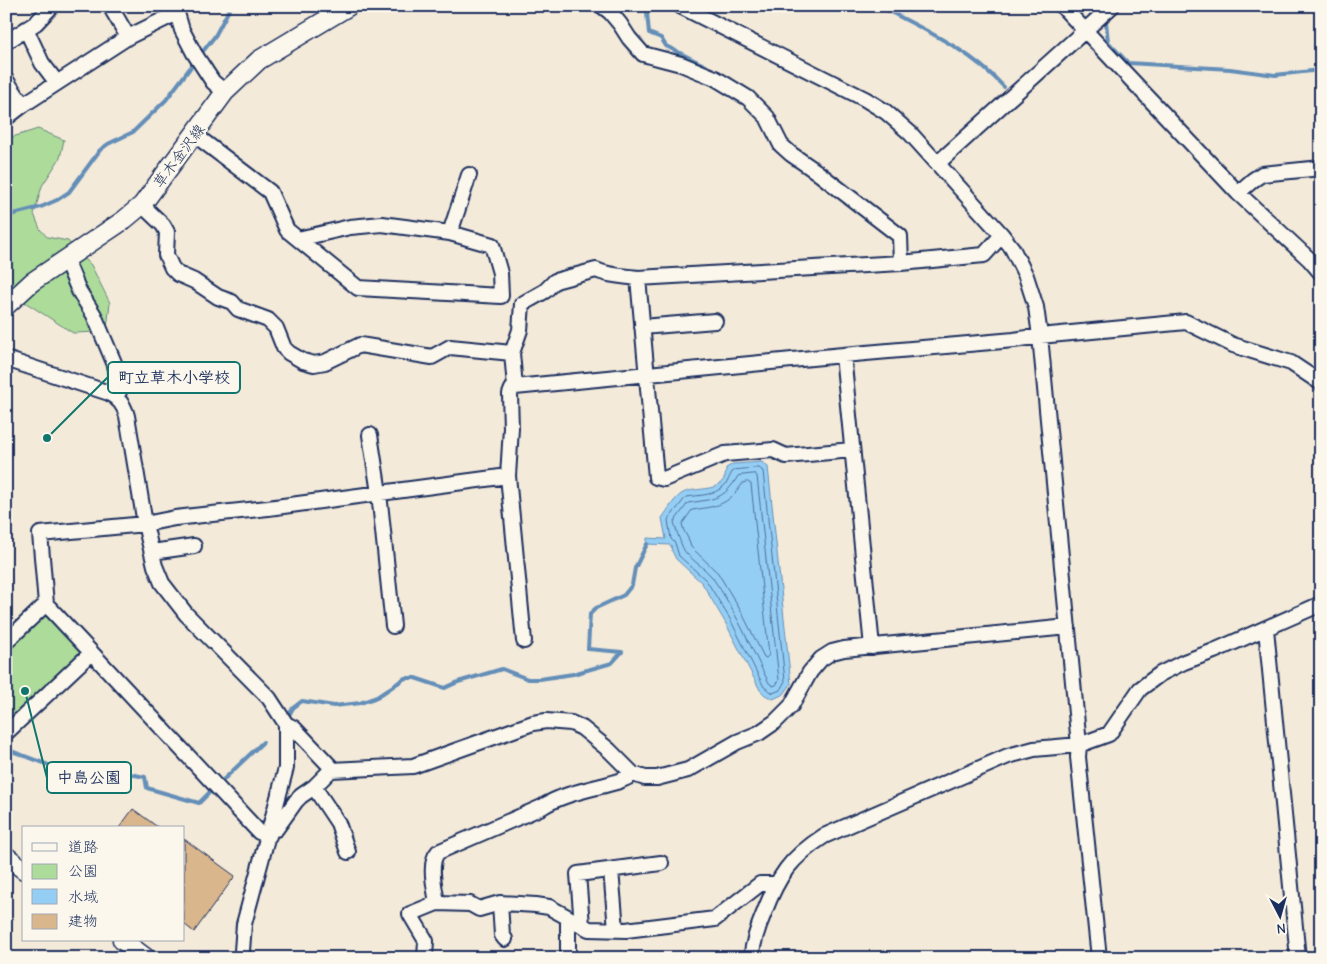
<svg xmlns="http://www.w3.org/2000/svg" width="1327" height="964" viewBox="0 0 1327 964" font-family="'Comic Neue','Klee One',sans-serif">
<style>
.green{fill:#addb9a;stroke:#64857c}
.water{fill:#95cef4;stroke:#648eb8}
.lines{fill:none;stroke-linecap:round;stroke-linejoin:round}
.shore{stroke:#4c6f9a;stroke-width:1}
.stream{stroke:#648eb8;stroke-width:4}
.building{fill:#dab68c;stroke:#1b2f5e}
.minor-casing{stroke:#1b2f5e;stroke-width:18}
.major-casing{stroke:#1b2f5e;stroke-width:21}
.minor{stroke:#fbf7ec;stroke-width:14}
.major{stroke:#fbf7ec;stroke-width:18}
.labels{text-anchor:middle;stroke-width:5;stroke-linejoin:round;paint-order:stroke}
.street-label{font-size:15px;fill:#1b2f5e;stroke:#fbf7ec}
.leader{fill:none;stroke:#0f766e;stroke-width:2}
.callout-dot{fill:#0f766e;stroke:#fbf7ec;stroke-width:2}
.callout{fill:#fbf7ec;stroke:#0f766e;stroke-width:2}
.callout-label{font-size:16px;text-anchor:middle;font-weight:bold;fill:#1b2f5e}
</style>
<rect width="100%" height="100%" fill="#f4ead9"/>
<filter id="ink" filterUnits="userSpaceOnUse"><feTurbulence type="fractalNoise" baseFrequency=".02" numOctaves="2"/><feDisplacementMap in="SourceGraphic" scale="10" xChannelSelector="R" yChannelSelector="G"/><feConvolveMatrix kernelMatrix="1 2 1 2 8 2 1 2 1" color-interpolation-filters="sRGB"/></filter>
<g filter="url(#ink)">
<path class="green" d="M38,129L64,140L60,158L42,186L34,214L40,229L47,237L68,241L91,265L110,303L107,328L100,332L73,333L6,290V139Z
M44,610L81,648L80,655L6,726V646Z"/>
<path class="water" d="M762,462L768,467L791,684L784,694L773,699L765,695L760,690L725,622L702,583L676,559L672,551L671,545L647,544V538L666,539L662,518C668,510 674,498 683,493C695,486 727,495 726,468L733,464Z"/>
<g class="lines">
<path class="shore" d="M759,468L763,471L785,681L780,690L773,693L764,687L730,619L706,580L679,556L675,543L671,539L668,520L686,497C700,495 713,496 724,486C729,481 730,473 734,470Z
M755,474L757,476L779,680L776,685L773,686L769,683C751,648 735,609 712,577C705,568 694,562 686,553C682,549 676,529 674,522L688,503C714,499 724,500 738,476Z
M748,482L751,484L769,655L766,658L764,657L742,613L718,573L691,547L688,538L684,531L682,524L692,510C718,506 727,506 743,483Z"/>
<path class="stream" d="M651,6L647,13L649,33L661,38L666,46L706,66
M879,6C925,30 969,49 1004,87
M1106,22L1108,42L1128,63L1230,69L1275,75L1321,70
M200,55L215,36L231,6
M6,216L41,207L57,200L69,192L100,150L108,144L133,132L166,100L196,60
M289,715L293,708L302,701L334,706L360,703L377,697L405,678H415L445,688L458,682L502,669L528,679H540L573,674L612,663L622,652L588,649L590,614L596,608L624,595L632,585L635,568L647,544
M6,749L57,768L90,766L145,777L147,788L199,803L210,792
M223,780L263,742"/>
</g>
<path class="building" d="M133,809L159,828H119Z
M184,839L235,876L194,932L184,924Z"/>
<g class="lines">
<defs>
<path id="minor" d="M110,6L128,37
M177,6V13L182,30L194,53L213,82L225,92
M602,6L610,12L620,24L629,38L643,54L681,64L715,78L748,98L767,117L781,145L791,154L817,172L900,236L901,263
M680,6L865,99L886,112L910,133L1002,235L1012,248L1026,276L1036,307L1040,336L1079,745L1078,757L1099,958
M1062,6L1238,193L1309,259L1321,273
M26,29L42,63L57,83
M6,42L36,23L52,6
M6,80L23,105
M6,118L23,105L128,37L177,13
M195,135L270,192L287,230L358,288L501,296L500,273L492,245L450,233L469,175
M938,163L1112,6
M1238,193L1253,180L1262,174L1321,168
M142,205L163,225L167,232L166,255L172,268L178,274L194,281L218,297L232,302L238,309L268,320L276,328L284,348L289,353L303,361L314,364L325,362L360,345L432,357L450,347L512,353L515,387
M298,239L350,227L382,224L450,233
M66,260L79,291L94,315L115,365L119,392L116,397
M642,327L715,321
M512,353L520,330L522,304L545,291L555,281L596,270C608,276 624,276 638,278
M843,355L872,647
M6,359L109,393C119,399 124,405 127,416L145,524L155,566L162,583L186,614L269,698L286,724V768L244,924L242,951L243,958
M370,435L379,493L393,626
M852,450L786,456L773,450L725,454L664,479L656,477L638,278L901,263L984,255L1002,235
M508,476L524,641
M152,552L194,546
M1266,629L1298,958
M6,642L46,604
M286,724L294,728L330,766L331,770
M6,733L91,653
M271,829H276L296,801L301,796L314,787
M269,836L259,832L46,604L40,534L145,524L175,518L268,508L508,476L511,428L510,394L512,389L515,387L843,355L1014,340L1040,336L1186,322L1233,345L1291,363L1321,383
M348,852L338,823L314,787L331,770L413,766L533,723L546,721L571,723L582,728L609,750L633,774L645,778H657L688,770L737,742L759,733L775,722L791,706L810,672L821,659L832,652L844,649L1068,627
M611,870L616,929
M437,903C435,889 428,863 438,852L542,807C559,796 581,791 601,786C612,783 624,781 633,774
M500,903L502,935L505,939
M568,919V958
M582,925L578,874L661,863
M425,958L426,941L410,914L437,903L470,904L479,909L500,903L536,905L549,907L589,929L626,930L715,919L760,884H776
M751,958C753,943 758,927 764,913C778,876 790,858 824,836L1008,756L1034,749L1079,745L1109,734L1140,689L1160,674L1184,662L1214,651L1321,604"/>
<path id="major" d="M6,306L32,282L124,220L142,205L225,92L259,60L349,6
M6,856L24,870
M122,940L146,958"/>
</defs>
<use href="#minor" class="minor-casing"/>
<use href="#major" class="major-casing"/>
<use href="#minor" class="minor"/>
<use href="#major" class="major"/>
</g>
</g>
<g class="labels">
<g class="street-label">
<text transform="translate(179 156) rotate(-53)" y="5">草木金沢線</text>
</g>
</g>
<path class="leader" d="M47 438L108 377M25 691L47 778"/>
<g class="callout-dot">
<circle cx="47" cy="438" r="5"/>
<circle cx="25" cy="691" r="5"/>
</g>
<g class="callout">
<rect x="108" y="362" width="132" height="31" rx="5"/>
<rect x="47" y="762" width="84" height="31" rx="5"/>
</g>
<g class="callout-label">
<text x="174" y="383">町立草木小学校</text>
<text x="89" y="783">中島公園</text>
</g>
<rect width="1327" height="964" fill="none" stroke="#fbf7ec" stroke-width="25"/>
<rect x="12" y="12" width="1302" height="939" fill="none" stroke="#1b2f5e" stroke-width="2" filter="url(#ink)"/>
<rect x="22" y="826" width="162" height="115" fill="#fbf7ec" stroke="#a1a7b3"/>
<rect x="32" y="843" width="25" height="8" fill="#fbf7ec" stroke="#a1a7b3"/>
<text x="68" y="852" font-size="15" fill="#1b2f5e">道路</text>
<rect x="32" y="864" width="25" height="15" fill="#addb9a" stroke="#a1a7b3"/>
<text x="68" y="876" font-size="15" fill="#1b2f5e">公園</text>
<rect x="32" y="889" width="25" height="15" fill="#95cef4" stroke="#a1a7b3"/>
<text x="68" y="902" font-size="15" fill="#1b2f5e">水域</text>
<rect x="32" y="914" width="25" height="15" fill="#dab68c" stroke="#a1a7b3"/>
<text x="68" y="926" font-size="15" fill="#1b2f5e">建物</text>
<g transform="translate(1280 916) rotate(174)" stroke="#fbf7ec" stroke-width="4" paint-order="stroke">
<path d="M0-4L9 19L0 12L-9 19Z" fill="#1b2f5e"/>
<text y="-8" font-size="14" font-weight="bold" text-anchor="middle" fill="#1b2f5e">N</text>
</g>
</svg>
